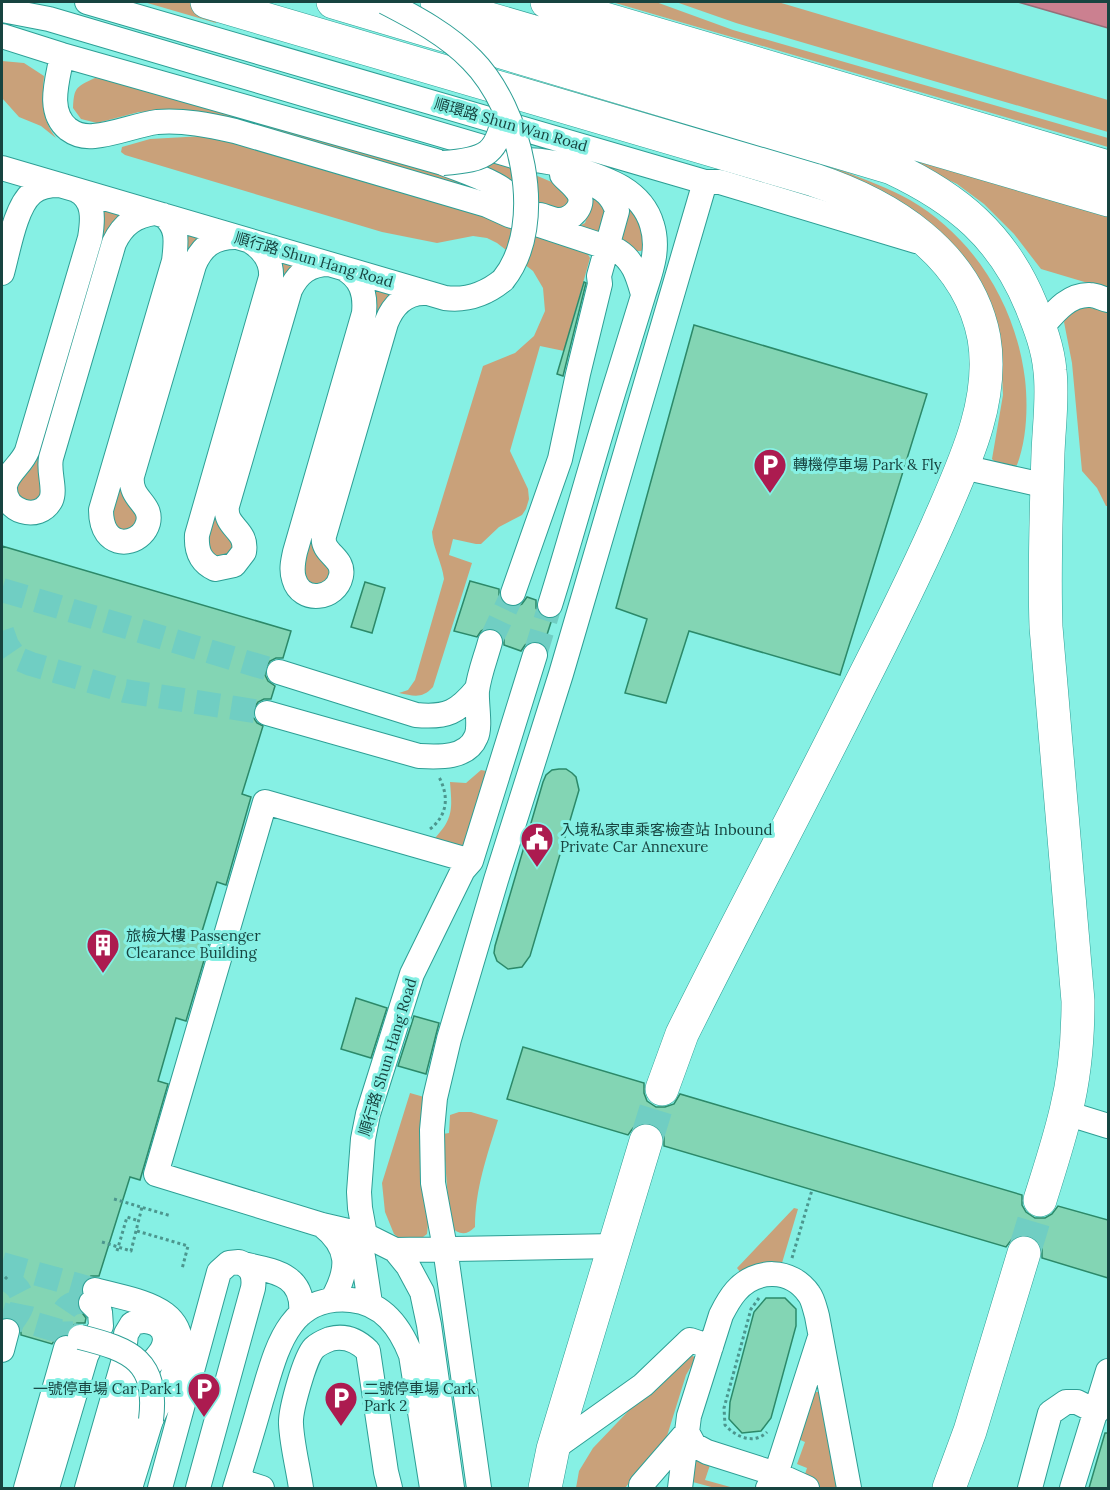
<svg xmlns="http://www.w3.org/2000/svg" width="1110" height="1490" viewBox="0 0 1110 1490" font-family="Lora,'Noto Sans TC',serif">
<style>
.green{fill:#c9a17a}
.water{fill:#cb8090;stroke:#956e78;stroke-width:1.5}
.building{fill:#83d5b4;stroke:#2c8969;stroke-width:1.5}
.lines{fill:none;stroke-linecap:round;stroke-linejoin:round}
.minor-tunnel{stroke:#70cec3;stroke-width:24;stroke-dasharray:24 12;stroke-linecap:butt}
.highway-tunnel{stroke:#70cec3;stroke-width:33;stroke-dasharray:33 16;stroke-linecap:butt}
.minor-casing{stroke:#2d9f95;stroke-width:26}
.highway-casing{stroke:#2d9f95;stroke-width:34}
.path{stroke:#4c968e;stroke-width:3;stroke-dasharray:3 3;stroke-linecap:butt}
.minor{stroke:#fff;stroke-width:24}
.highway{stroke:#fff;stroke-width:33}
.minor-bridge-casing{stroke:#2d9f95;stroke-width:26;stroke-linecap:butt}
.path-bridge{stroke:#4c968e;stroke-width:3;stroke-dasharray:3 3;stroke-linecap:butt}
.minor-bridge{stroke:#fff;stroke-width:24}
.labels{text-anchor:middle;stroke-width:6;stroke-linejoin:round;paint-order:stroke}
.street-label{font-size:15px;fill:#174440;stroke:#86f0e4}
.poi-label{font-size:15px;fill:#174440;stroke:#86f0e4;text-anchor:start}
</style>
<rect width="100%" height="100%" fill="#86f0e4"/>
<path class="green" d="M144,2H223L216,23Z
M612,2H656L733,30L1108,138V147Z
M676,2H778L1108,100V132L736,23Z
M2,61L24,63L44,76C42,100 41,118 56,138L41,126L19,117L2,98Z
M509,73L843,171C866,180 889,188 910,200C975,238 1016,306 1025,379C1028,406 1027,439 1017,465C1010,468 997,465 992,459L1003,395L1001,353L947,243L508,78Z
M95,78L127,82L402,162L409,141L528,172L554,183L567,194L571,203L550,213L219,116L186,110L139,112L97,123L81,119L73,108C74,87 76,87 95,78Z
M204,136C333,166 461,205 586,251L590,258L564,351L540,346L510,451L528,489L529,499L526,509L522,515L499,527L481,544H476L453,539L449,555L472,563L433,687C422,699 414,696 399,693L408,690L415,680L444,579C442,562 433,549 432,532L483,366L515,353L534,336L545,311L543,288L533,271L497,243L487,238L473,236L437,243L382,232L125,155L121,152L122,147L150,139Z
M915,155L1108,212V289L1041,269L1014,234L984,204L957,184L913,163Z
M590,191L609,209L602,234L575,228L585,223L591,205Z
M628,204L642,223L646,246L641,251H637L619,239Z
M100,209L121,213L43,491L37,501L21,500L16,489C22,477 32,471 38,458L102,240L104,229Z
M186,235H200L123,479L139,518L131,530H120L111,519Z
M278,262L294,263L218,512L234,545L225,558L213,557L206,545Z
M374,287L390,292V295L383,302L378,312L312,540C312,555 326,561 331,574L320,587L305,580L303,571Z
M1078,305L1108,312V506H1106L1097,488L1082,471L1072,363L1064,322L1070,309Z
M481,770L486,771L466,840L462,846H456L434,839C454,818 452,808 450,782L466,783Z
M410,1093L424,1097L422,1177L428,1224L427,1234L419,1240L400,1239L394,1234L385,1212L382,1183Z
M459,1112H471L498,1120C487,1156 475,1189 475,1227C466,1236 459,1235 450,1226L443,1134L449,1133L450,1115Z
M794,1208L798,1209L782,1263L763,1264L741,1273L737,1268Z
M689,1354L696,1358L686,1375L667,1436L625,1488H576L579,1471L593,1448L681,1356Z
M816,1392H823L844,1488H818L812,1477L805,1474L807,1468L797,1464L805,1442L798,1439L810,1396Z
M690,1458L711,1462L705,1480L734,1488H715L689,1481Z"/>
<path class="water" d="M1018,2H1108V28Z"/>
<path class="building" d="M584,282L586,283L563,376L557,374Z
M694,325L927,394L840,675L689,631L666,703L625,693L647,619L616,608Z
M2,546L291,631L283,658H276L270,661L265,668V675L268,681L275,686L271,699H264L258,702L253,710V717L257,723L263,726L242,794L251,797L226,885L217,882L200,938L210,940L186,1021L176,1018L158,1081L168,1084L140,1180L130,1177L99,1276H91L85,1280L81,1286L77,1306L86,1318L85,1323H77L70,1327L66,1334L57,1337L52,1344L21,1335V1327L17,1321L10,1317L2,1318Z
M470,581L499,589V595L502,602L509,607H516L522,604L527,597L536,600V608L539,614L545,618L552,619L544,644L539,641H531L525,645L521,651L504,645V638L500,632L494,629L486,628L481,631L477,637L454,631Z
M365,582L385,588L372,633L351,627Z
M559,769H566L572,773L576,777L579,790L530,956L522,967L508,969L497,961L494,953L495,946L543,782L546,775L552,770Z
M356,998L387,1008L371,1058L341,1049Z
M414,1016L439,1023L426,1074L398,1066Z
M523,1047L644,1083V1093L647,1101L656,1107H665L674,1104L680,1094L1022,1195V1205L1026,1212L1035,1218H1045L1052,1214L1058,1206L1108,1220V1278L1042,1258V1249L1038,1241L1029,1235H1020L1012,1239L1006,1247L664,1146V1136L659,1128L652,1123H641L633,1128L628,1135L507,1099Z
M766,1298H785L796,1309V1326L771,1418L761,1431L742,1433L729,1419L730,1402L754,1312Z
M1105,1433H1108V1488H1089Z"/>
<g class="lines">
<path class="minor-tunnel" d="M2,590L279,672
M2,631L7,645L16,658L31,664L125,691L267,713
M490,642L513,593
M535,655L550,605
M2,1264L95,1290
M2,1278C14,1282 27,1294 21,1308C18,1316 11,1322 8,1330
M2,1314L80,1337
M66,1345C66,1337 61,1329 61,1321C62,1304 78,1299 91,1303"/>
<path class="highway-tunnel" d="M646,1141L662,1089
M1024,1253L1040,1200"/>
<defs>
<path id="minor" d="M87,2L705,182H720L916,241
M2,10L49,19L527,160C545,160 559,164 576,169C607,179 642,190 652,225C660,250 650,273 643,296C635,322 627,348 619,374C595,450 574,528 550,605
M2,36L62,55L443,163C473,175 504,183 525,209
M62,55C58,79 46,111 68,129C76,135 85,137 94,136C116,134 136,125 157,122C184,120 209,125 235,131L487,205L509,215L618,251C634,261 638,277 643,294
M2,168L445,298C468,301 486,294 503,280
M76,190C95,199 93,220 90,238L27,451C22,464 7,473 5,486C3,512 39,523 51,500C56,489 48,472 51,458L114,243C123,224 135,216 155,213
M163,215C179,227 176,243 174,261L101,510C101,518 102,526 107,533C119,549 143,541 148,523C153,503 129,500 132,476L194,265C202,246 214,237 235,237
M540,215C545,216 553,220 559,220C572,220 585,206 579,194C575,186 567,181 562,175
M250,241C263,249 272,262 271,277L197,535C196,551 200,562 215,569L234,565L244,552C248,529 224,528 227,506L290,290C298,273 310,264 329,264
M343,268C361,278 366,293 364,313L295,552C293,561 291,570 294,579C301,604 336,600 341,576C345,557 321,554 324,536L386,323C393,305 406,292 426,293
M2,273C8,252 15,207 32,193C40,186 50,185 59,185
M1041,328C1054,313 1068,294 1090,295C1096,295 1103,299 1108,300
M963,467L1047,486
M513,593L560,459L578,374L600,284L599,276L617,211C613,196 602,187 588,183
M279,672L416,715C447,718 458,712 477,689
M267,713L419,756C438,757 467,759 476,737C481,727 476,703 477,691C479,674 486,657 490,642
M1066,1113L1108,1126
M322,1225C351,1248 349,1270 332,1300
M356,1233L363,1257L370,1303
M365,1235L322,1225L156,1174L265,802L471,861
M395,1250L615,1246
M243,1264C273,1271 305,1274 301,1314
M95,1290C136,1302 193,1305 178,1364L151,1420L130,1488
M2,1350L7,1331
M554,1455L553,1449L643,1385L690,1340L711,1347
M239,1476L247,1483L262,1488
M641,1485L687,1432L694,1445L707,1452L776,1474L807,1488
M26,1488L66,1348
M47,1488L86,1356L101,1326L100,1312L91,1303
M87,1488L123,1363L126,1334L132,1324C147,1316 170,1325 164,1345C161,1357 147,1364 142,1376L109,1488
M160,1488L219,1272L229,1263L239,1262C251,1266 255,1275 253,1288L198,1488
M235,1488C244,1459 253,1430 261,1401C276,1353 286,1294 351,1300C383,1303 400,1327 411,1355L432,1488
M301,1488C298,1467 292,1445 291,1424C290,1411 305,1357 314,1348C318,1344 325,1341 330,1339C345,1335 358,1341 368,1351L386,1472L390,1488
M452,1488L429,1325L422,1292L408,1266L395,1250L365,1235L360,1208L359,1192L363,1139L368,1114L412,974L463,870L471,861L535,655
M479,1488L445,1248L433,1183L432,1130L435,1098L449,1039L496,880L561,674L705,182
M680,1488L689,1416L721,1315C725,1307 729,1299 736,1291C756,1268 791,1268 809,1294C813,1299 815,1309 817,1316L849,1488
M768,1488L776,1474L819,1340
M1030,1488L1050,1413L1066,1402H1077L1097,1412
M1072,1488L1108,1371"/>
<path id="highway" d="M207,2L814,180C889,205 968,253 984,338C995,403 962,468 937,526C912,582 885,636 857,691C800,806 739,919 682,1034L662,1089
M333,2L892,168C958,199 1003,237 1031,305C1040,327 1048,348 1050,371C1053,398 1049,426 1048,453C1046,511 1044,569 1046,627L1078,1001C1078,1038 1075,1075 1066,1111C1059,1141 1049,1171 1040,1200
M437,2L483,17L1108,200
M547,2L1108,167
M545,1488L553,1449L646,1141
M949,1488L970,1431L1024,1253"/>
</defs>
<use href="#minor" class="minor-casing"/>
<use href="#highway" class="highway-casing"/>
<path class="path" d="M430,829C448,815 449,796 439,777
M114,1199L171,1216
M137,1231L188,1246L182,1269
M117,1251L127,1217L139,1221
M792,1258L812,1190
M5,1279L9,1275
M759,1298L751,1309L724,1408L725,1425C736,1437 754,1445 767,1432"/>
<use href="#minor" class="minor"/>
<use href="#highway" class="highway"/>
<defs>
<path id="minor-bridge" d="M385,2C416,18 448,35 472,60C520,108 549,223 503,280
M443,163C487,160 498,154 505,110
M80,1337C132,1350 158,1361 151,1420"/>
</defs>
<use href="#minor-bridge" class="minor-bridge-casing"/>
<path class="path-bridge" d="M102,1242L131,1251L142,1207"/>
<use href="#minor-bridge" class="minor-bridge"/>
</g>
<defs>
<symbol id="parking-pin" viewBox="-11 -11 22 30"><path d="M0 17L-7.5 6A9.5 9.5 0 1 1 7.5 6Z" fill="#ac1b50" stroke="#86f0e4"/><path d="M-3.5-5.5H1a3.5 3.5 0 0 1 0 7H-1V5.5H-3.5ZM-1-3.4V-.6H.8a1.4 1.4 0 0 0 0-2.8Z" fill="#fff"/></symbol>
<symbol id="civic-pin" viewBox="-11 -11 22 30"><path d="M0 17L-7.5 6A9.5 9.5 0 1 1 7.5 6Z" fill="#ac1b50" stroke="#86f0e4"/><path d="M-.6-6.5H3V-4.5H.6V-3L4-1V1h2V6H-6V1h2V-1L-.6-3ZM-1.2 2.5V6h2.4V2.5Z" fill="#fff"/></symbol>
<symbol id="building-pin" viewBox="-11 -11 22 30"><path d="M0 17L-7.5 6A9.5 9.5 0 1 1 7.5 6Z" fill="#ac1b50" stroke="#86f0e4"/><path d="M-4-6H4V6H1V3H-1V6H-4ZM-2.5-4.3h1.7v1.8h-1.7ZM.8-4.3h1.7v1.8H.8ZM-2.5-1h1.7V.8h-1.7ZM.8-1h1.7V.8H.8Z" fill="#fff"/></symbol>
</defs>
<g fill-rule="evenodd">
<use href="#parking-pin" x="751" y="446" width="38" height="52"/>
<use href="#civic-pin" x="518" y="820" width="38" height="52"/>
<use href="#building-pin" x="84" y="926" width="38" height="52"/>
<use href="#parking-pin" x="185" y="1370" width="38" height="52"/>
<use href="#parking-pin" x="322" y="1379" width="38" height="52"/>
</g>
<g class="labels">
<g class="street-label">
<text transform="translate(511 125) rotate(16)" y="5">順環路 Shun Wan Road</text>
<text transform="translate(314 260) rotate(16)" y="5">順行路 Shun Hang Road</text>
<text transform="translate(388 1057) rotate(-73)" y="5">順行路 Shun Hang Road</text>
</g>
<g class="poi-label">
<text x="793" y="470">轉機停車場 Park &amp; Fly</text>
<text x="560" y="835">入境私家車乘客檢查站 Inbound<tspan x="560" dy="17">Private Car Annexure</tspan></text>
<text x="126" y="941">旅檢大樓 Passenger<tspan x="126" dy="17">Clearance Building</tspan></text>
<text x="181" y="1394" text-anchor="end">一號停車場 Car Park 1</text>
<text x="364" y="1394">二號停車場 Cark<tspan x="364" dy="17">Park 2</tspan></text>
</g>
</g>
<rect width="1110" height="1490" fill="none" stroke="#174440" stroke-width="6"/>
</svg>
